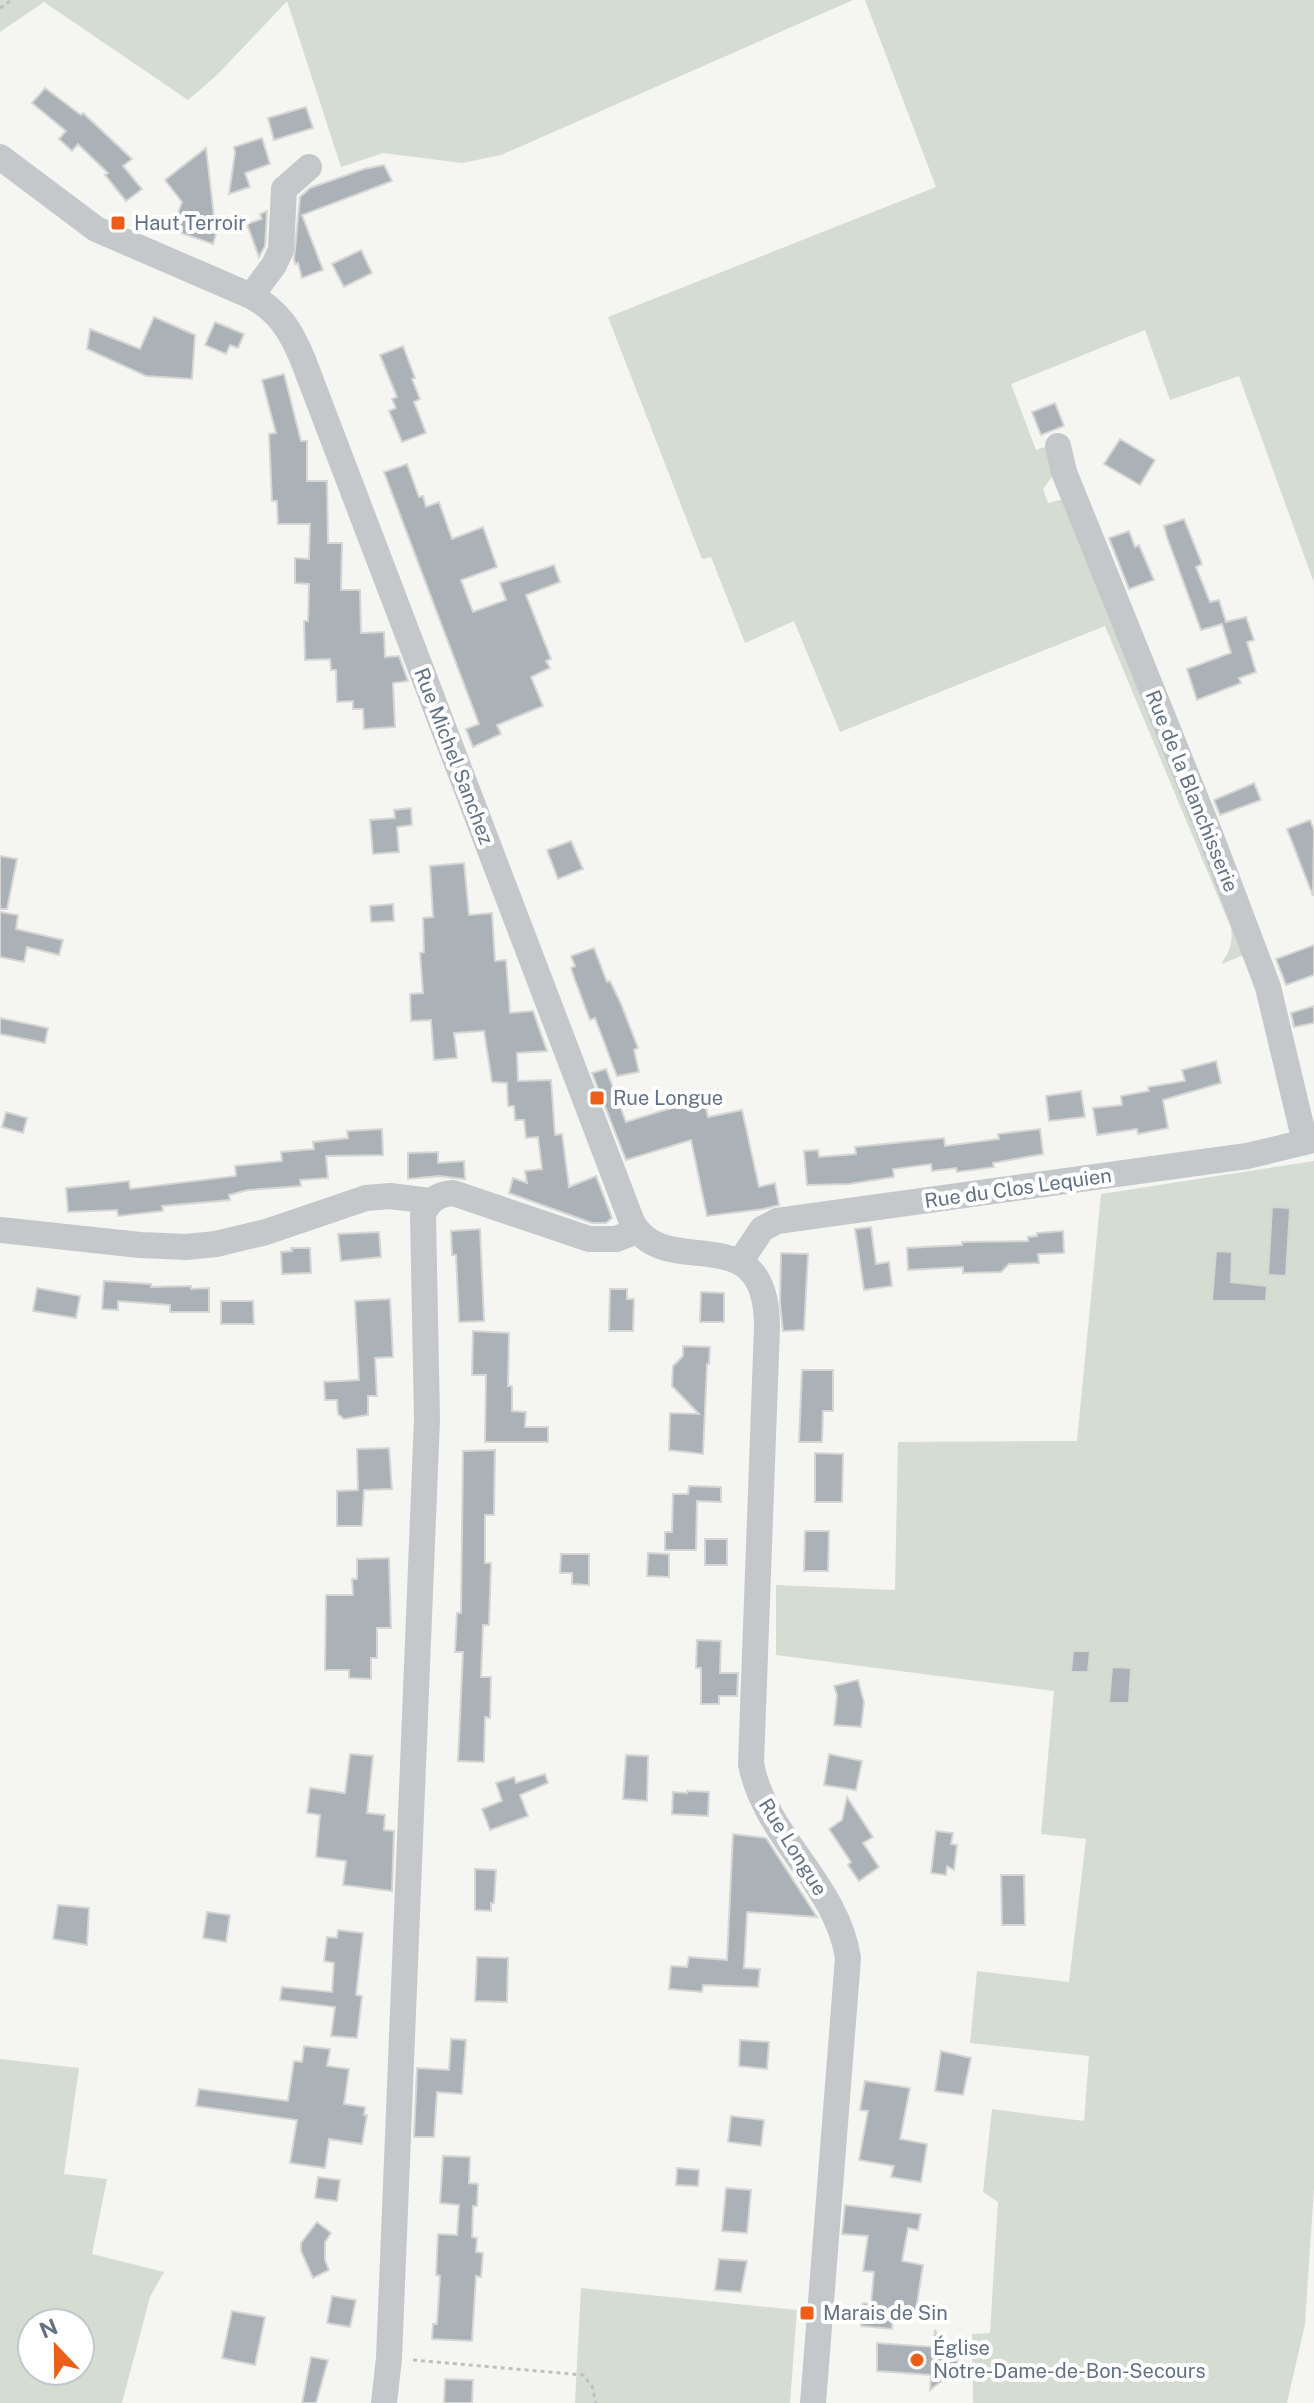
<svg xmlns="http://www.w3.org/2000/svg" width="1314" height="2403" viewBox="0 0 1314 2403" font-family="'Public Sans',sans-serif">
<style>
.green{fill:#d5ddd2;fill-rule:evenodd}
.building{fill:#aab2b8;stroke:#d6d6d4;stroke-width:2}
.lines{fill:none;stroke-linecap:round;stroke-linejoin:round}
.path{stroke:#bebfc2;stroke-width:3;stroke-dasharray:4 4;stroke-linecap:butt}
.minor{stroke:#c4c8cb;stroke-width:26}
.poi-dot{fill:#ed5e1a;stroke:#fff;stroke-width:3}
.labels{text-anchor:middle;stroke-width:8;stroke-linejoin:round;paint-order:stroke}
.poi-label{font-size:20px;fill:#627284;stroke:#fff;text-anchor:start}
.street-label{font-size:20px;fill:#627284;stroke:#fff}
</style>
<rect width="100%" height="100%" fill="#f5f5f1"/>
<path class="green" d="M0,0H853L501,155L462,163L383,153L341,167L287,1L217,75L188,100L44,2L0,32Z
M865,0H1314V583L1239,376L1170,400L1145,330L1011,384L1036,450L1051,445L1055,473L1043,489L1048,503L1060,500L1067,502L1249,953L1221,964C1230,951 1233,943 1231,928L1105,626L840,732L794,621L745,643L711,557L702,559L608,317L936,187Z
M1314,1161V2189L1305,2324L1287,2403H973L972,2334L990,2333L998,2202L983,2192L992,2109L1084,2121L1089,2056L970,2043L977,1971L1069,1982L1086,1839L1041,1834L1054,1691L776,1655V1585L895,1590L898,1442L1077,1441L1101,1194Z
M0,2059L79,2068L64,2174L107,2179L92,2254L164,2272L150,2297L122,2403H0ZM32,2323H80V2371H32Z
M581,2288L797,2310L790,2403H575Z"/>
<path class="building" d="M45,88L81,115L83,113L132,159L123,166L142,189L126,201L105,175L108,173L78,144L72,151L59,139L66,131L32,103Z
M306,107L313,128L274,140L268,118Z
M262,138L270,164L245,173L250,187L229,194L235,153L234,147Z
M206,148L216,234L213,244L172,230L182,202L165,180Z
M384,165L392,181L302,215L323,270L302,278L298,263L295,264L294,259L300,197L310,188L364,169Z
M267,211L265,246L259,257L247,224L262,219L260,214Z
M361,250L372,273L344,287L332,264Z
M154,317L195,335L192,379L146,376L87,349L90,329L140,349Z
M215,322L244,334L238,348L230,345L226,354L205,345Z
M403,346L415,378L412,379L420,399L414,402L426,433L402,442L389,411L396,408L392,399L397,397L380,355Z
M284,374L301,441H307V481H327L328,543H342L341,590H360L361,633L384,632L385,657L399,656L408,681L393,683L395,727L364,729L363,709H353V701L337,702L336,670H331L330,659L305,660L304,621H308L309,584L295,583V558L309,559L310,524H278L277,501H272L269,434L276,433L262,380Z
M1055,403L1064,426L1041,435L1032,412Z
M1120,439L1155,460L1140,485L1104,464Z
M407,464L419,497L423,496L426,507L439,502L452,539L483,527L497,567L461,580L473,612L506,600L500,583L554,565L560,582L526,595L551,659L546,661L550,668L531,677L543,706L497,725L501,734L473,747L466,729L479,724L384,472Z
M1184,519L1202,564L1196,567L1210,602L1219,600L1226,622L1246,617L1254,640L1247,642L1256,672L1239,678L1241,683L1197,700L1187,669L1231,653L1222,624L1201,630L1167,537L1164,526Z
M1129,531L1135,547L1139,545L1154,580L1129,589L1109,538Z
M1254,783L1261,800L1220,815L1214,800Z
M411,808L412,825L397,827L399,852L373,854L370,820L395,818L394,810Z
M1310,820L1314,830L1313,896L1287,829Z
M571,841L583,869L558,879L547,850Z
M0,856L17,859L7,909H0Z
M464,863L469,915L492,913L495,961L506,960L510,1013L533,1011L547,1051L517,1053L518,1081L551,1080L555,1135L562,1134L569,1187L596,1176L612,1218L606,1223H592L509,1193L513,1178L527,1183L525,1171L542,1169L538,1137L526,1138L524,1120H515L514,1106H508L507,1083L492,1082L484,1031L454,1033L457,1058L434,1060L431,1020L411,1021L410,994L423,993L420,953L424,952L423,918L433,917L430,866Z
M393,904L394,921L371,922L370,906Z
M0,912L18,915L16,929L63,940L59,955L27,947L24,962L0,957Z
M1314,945V975L1286,985L1276,959Z
M594,948L607,982L610,981L621,1004L638,1048L634,1050L639,1072L617,1076L595,1018L590,1020L575,980L571,968L575,966L571,956Z
M1314,1006V1023L1294,1027L1291,1013Z
M0,1018L48,1028L45,1043L0,1034Z
M1216,1061L1221,1083L1163,1100L1168,1128L1138,1134L1137,1129L1097,1135L1093,1108L1122,1105L1121,1096L1149,1091L1148,1087L1185,1081L1182,1070Z
M606,1069L626,1122L704,1098L708,1117L742,1110L759,1187L775,1183L779,1205L763,1209L707,1216L691,1140L626,1160L592,1073Z
M1081,1091L1085,1117L1049,1121L1046,1096Z
M6,1112L27,1118L23,1133L2,1127Z
M382,1129L383,1155L326,1156L328,1178L300,1180L301,1186L248,1190L229,1195L230,1200L162,1206L163,1211L118,1216L117,1210L68,1212L66,1188L129,1181L130,1189L236,1176L235,1166L282,1161L281,1152L314,1149L313,1142L348,1138L347,1131Z
M1040,1129L1043,1154L993,1163L994,1167L957,1172L956,1168L932,1171L931,1164L893,1169L894,1177L849,1184L807,1185L804,1151L818,1150L819,1157L856,1154L855,1147L944,1138L945,1146L999,1139L998,1134Z
M438,1152V1163L464,1161L465,1179L439,1176L408,1179V1153Z
M1272,1207L1290,1208L1286,1276L1268,1275Z
M871,1227L876,1264L889,1262L892,1286L864,1290L855,1229Z
M480,1229L484,1321L459,1322L456,1255H452L451,1231Z
M1063,1231L1064,1253L1038,1254L1039,1263L1009,1264L1001,1272L963,1273V1267L908,1270L907,1248L962,1245V1242L1028,1241V1237L1037,1236V1233Z
M379,1232L381,1257L341,1261L338,1234Z
M291,1248H310L311,1273L282,1274L281,1252L292,1251Z
M1216,1251L1232,1252L1231,1282L1267,1286L1266,1301H1212Z
M781,1253L808,1254L804,1330L783,1331L780,1302Z
M104,1281L151,1284V1287L191,1286V1289L209,1288V1312H170V1305L118,1301V1310L102,1309Z
M37,1288L80,1296L76,1318L33,1311Z
M610,1289H627V1299H634L633,1331H609Z
M701,1292L724,1293V1322H700Z
M390,1299L393,1357L375,1358L377,1396H368V1415L344,1419L338,1414L337,1400H325L324,1382L359,1380L355,1301Z
M221,1301H253L254,1324H221Z
M473,1331L509,1333L508,1386H512V1411L526,1412L525,1427H548V1442H485L486,1375H472Z
M683,1346L710,1347L709,1364H707L703,1454L669,1450L670,1413L699,1414L672,1386L673,1366L683,1356Z
M802,1370H833V1411H823L822,1442H799Z
M389,1448L392,1489L364,1490L362,1526H337V1491L358,1490L357,1449Z
M495,1450L494,1515H485V1563H491L489,1625H483L481,1677H491L490,1718L485,1717L484,1762L458,1761L463,1652H455L457,1613H461L463,1451Z
M815,1453L843,1454L842,1502H815Z
M689,1486L721,1487V1502L697,1501L696,1550H665V1532H672L673,1494H688Z
M805,1531H829L828,1571H804Z
M705,1539H727V1565H705Z
M648,1553L669,1554V1577L647,1576Z
M561,1554H589V1585L572,1584V1573H560Z
M389,1558L391,1628H377V1658H371V1679L349,1678V1670H325L326,1595H353L352,1579H357V1559Z
M697,1640L721,1641L720,1673H738L737,1696H719V1704H701V1668H696Z
M1073,1651H1090L1088,1672H1071Z
M1112,1667L1131,1668L1129,1703H1109Z
M858,1680L864,1702L861,1727L834,1725L837,1695L834,1686Z
M350,1754L373,1756L367,1813L385,1815L384,1830L394,1831L392,1891L343,1885L346,1861L316,1857L320,1815L307,1813L310,1788L345,1793Z
M829,1754L862,1761L856,1790L824,1785Z
M626,1755L648,1756L647,1801L623,1799Z
M545,1774L548,1783L520,1795L528,1816L490,1830L482,1809L502,1801L496,1783L514,1777L516,1783Z
M687,1791L709,1792L708,1816L672,1814L673,1792L687,1793Z
M847,1797L873,1837L863,1843L879,1867L859,1881L848,1865L851,1862L829,1829L842,1820Z
M936,1831L953,1833L951,1844L957,1845L954,1870L947,1866L946,1875L931,1873Z
M733,1834L766,1838L817,1917L747,1912L744,1968L760,1969L758,1987L703,1985L702,1992L669,1989L671,1966L687,1967L689,1957L727,1960Z
M475,1869L496,1870L494,1903H491V1911L475,1910Z
M1001,1875H1024L1025,1925H1002Z
M58,1905L89,1908L87,1945L53,1939Z
M207,1912L230,1915L226,1942L203,1938Z
M338,1930L363,1933L356,1995L362,1996L357,2038L331,2036L335,2007L280,2000L282,1987L332,1992L334,1963L324,1961L327,1937L337,1938Z
M477,1957L508,1958L507,2002L475,2001Z
M451,2039L466,2040L462,2094L437,2092L434,2137H414L417,2068L449,2070Z
M740,2040L769,2042L767,2069L739,2066Z
M304,2046L330,2049L327,2066L349,2069L344,2104L365,2107L364,2115H367L362,2144L329,2139L325,2168L290,2163L297,2120L196,2106L199,2089L288,2101L294,2061L302,2062Z
M941,2051L971,2058L963,2095L935,2091Z
M865,2081L910,2088L900,2139L927,2144L921,2182L891,2177L894,2166L859,2160L868,2111L860,2110Z
M731,2116L764,2120L761,2146L728,2142Z
M443,2156L470,2157L469,2183L478,2184L477,2206H473L472,2237L477,2238L476,2252L483,2253L481,2277L476,2276L472,2341L432,2339L433,2324H437L440,2276L436,2275L438,2234L457,2235L459,2205L440,2203Z
M677,2168L699,2170L698,2186L676,2185Z
M318,2177L340,2180L337,2201L315,2198Z
M726,2188L751,2190L747,2233L722,2231Z
M845,2205L921,2214L918,2230L908,2228L902,2261L923,2265L916,2310L894,2308L892,2329L861,2326L863,2303L871,2304L874,2272L863,2271L868,2236L842,2234Z
M317,2222L331,2233L325,2242V2260L329,2270L313,2278L301,2251V2243Z
M719,2259L747,2261L741,2292L715,2290Z
M332,2296L356,2300L350,2327L327,2323Z
M232,2311L265,2317L255,2365L222,2358Z
M935,2331L958,2358L957,2369L930,2390L931,2375L877,2371V2343L933,2347Z
M311,2357L328,2360L316,2403H302Z
M445,2379L473,2380L472,2403H444Z"/>
<g class="lines">
<path class="path" d="M0,8L12,0
M413,2360L583,2375L592,2386L596,2403"/>
<path class="minor" d="M0,157L96,229L251,296C279,311 291,331 303,360L632,1222C666,1284 767,1212 767,1327L751,1764C765,1837 837,1884 848,1958L813,2403
M251,296L274,265L281,250L284,189L309,167
M1058,446L1064,472L1210,834L1268,987L1305,1142
M0,1230L140,1245L186,1247L216,1244L266,1232L366,1198L390,1196L430,1201
M740,1262L762,1229L777,1221L1247,1156L1314,1140
M384,2403L389,2358L427,1419L423,1215C428,1201 438,1194 453,1193L589,1239H616L637,1231"/>
</g>
<g class="poi-dot">
<rect x="110" y="215" width="16" height="16" rx="4"/>
<rect x="589" y="1090" width="16" height="16" rx="4"/>
<rect x="799" y="2305" width="16" height="16" rx="4"/>
<circle cx="917" cy="2360" r="8"/>
</g>
<g class="labels">
<g class="poi-label">
<text x="134" y="230">Haut Terroir</text>
<text x="613" y="1105">Rue Longue</text>
<text x="823" y="2320">Marais de Sin</text>
<text x="933" y="2355">Église<tspan x="933" dy="23">Notre-Dame-de-Bon-Secours</tspan></text>
</g>
<g class="street-label">
<text transform="translate(454 756) rotate(69)" y="7">Rue Michel Sanchez</text>
<text transform="translate(1192 791) rotate(68)" y="7">Rue de la Blanchisserie</text>
<text transform="translate(1018 1188) rotate(-8)" y="7">Rue du Clos Lequien</text>
<text transform="translate(793 1847) rotate(58)" y="7">Rue Longue</text>
</g>
</g>
<g transform="translate(56 2347) rotate(338)"><circle r="38" fill="#ffffff" stroke="#c0c7ce" stroke-width="2"/>
<path d="M0-6L14 30L0 20L-14 30Z" fill="#ed5e1a"/>
<text y="-12" font-size="22" font-weight="bold" text-anchor="middle" fill="#627284">N</text>
</g>
</svg>
